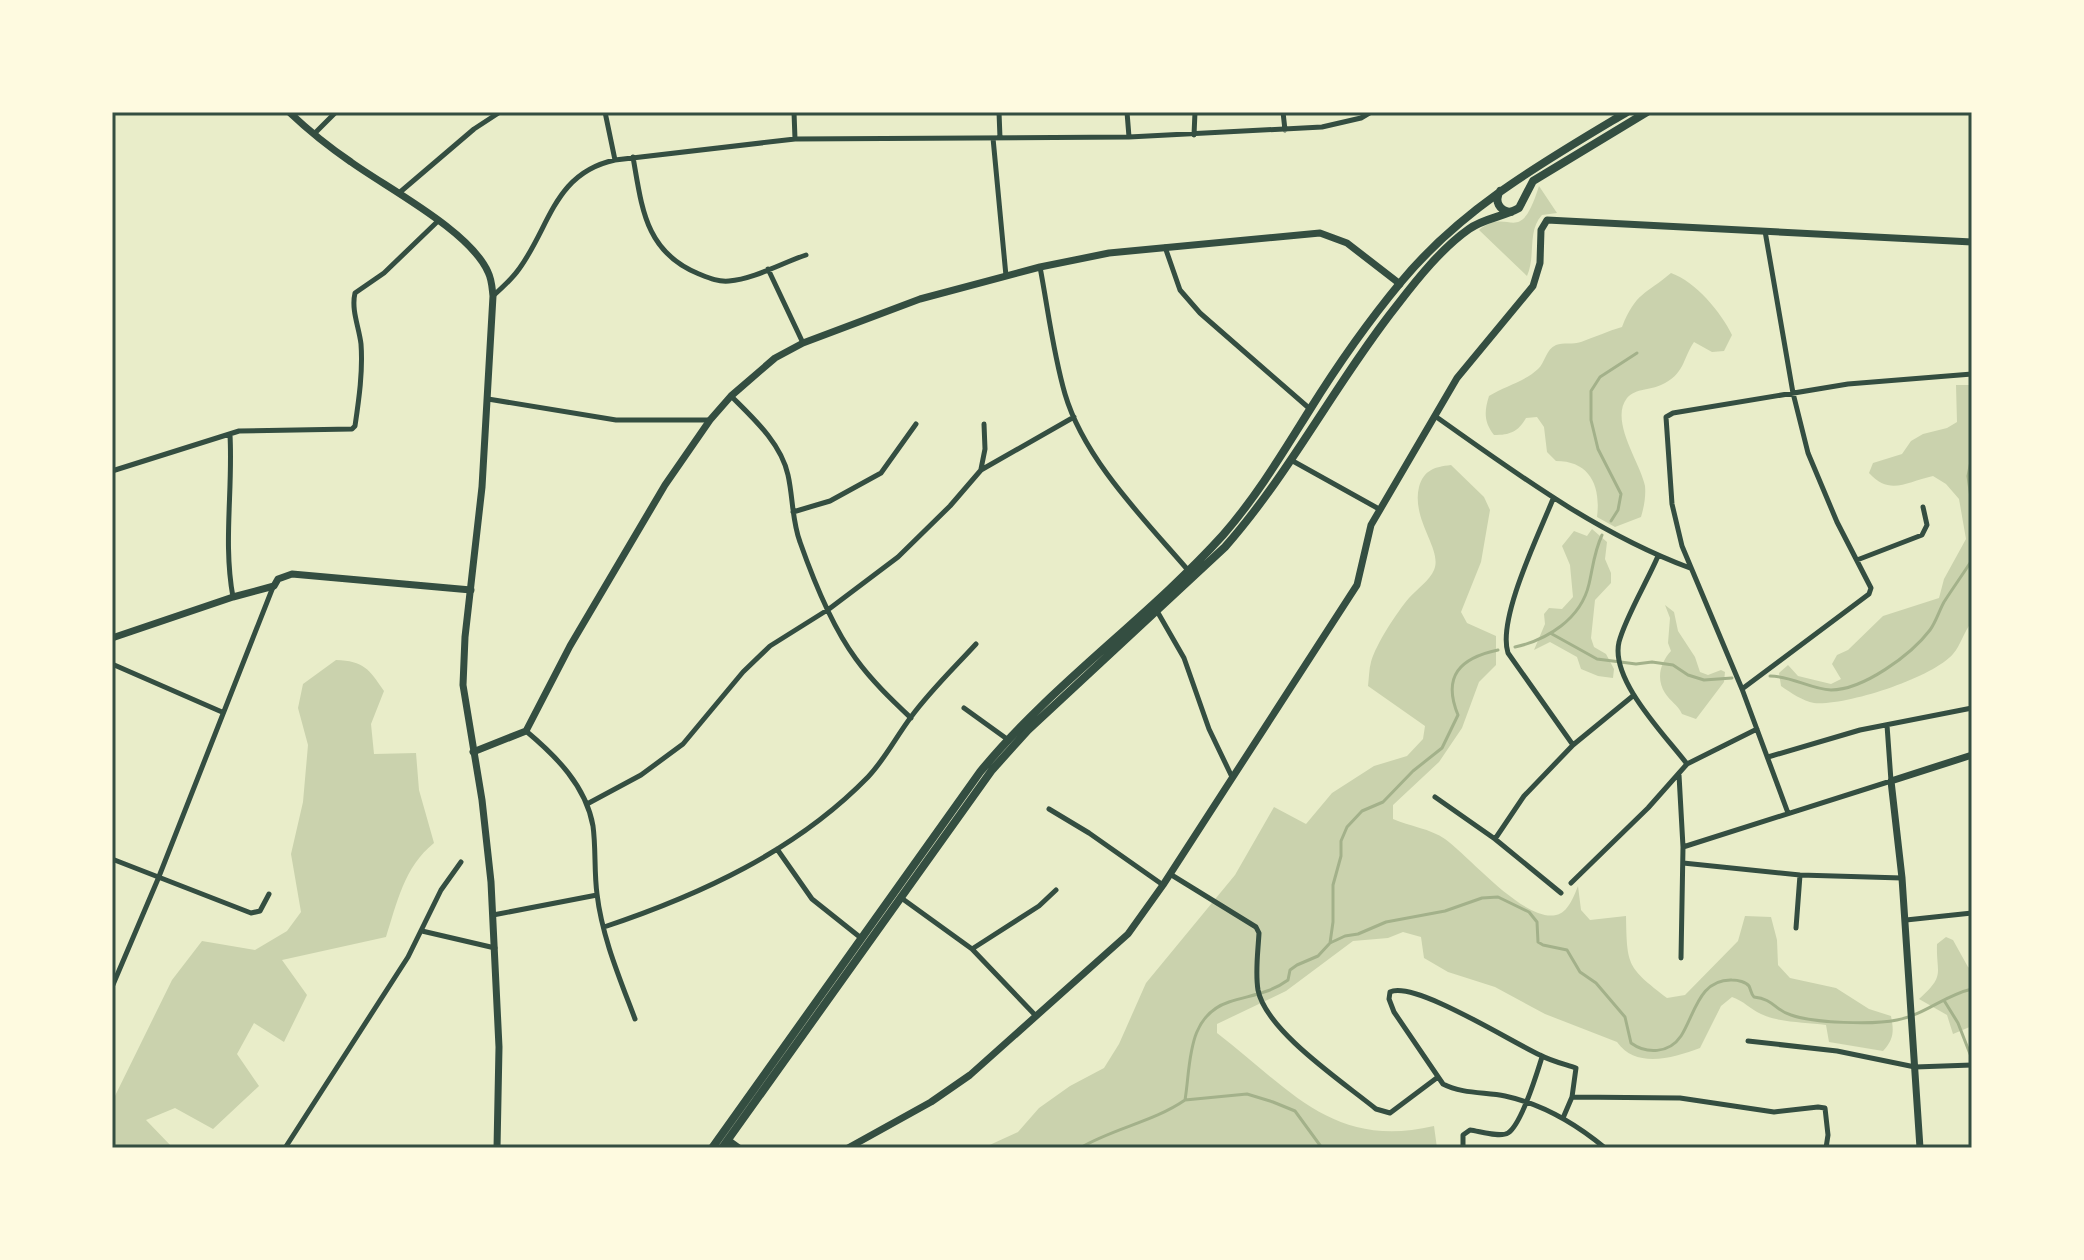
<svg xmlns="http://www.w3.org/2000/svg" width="2084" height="1260" viewBox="0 0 2084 1260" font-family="'Open Sans',sans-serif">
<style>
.green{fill:#cad2ad}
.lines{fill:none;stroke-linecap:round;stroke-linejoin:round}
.stream{stroke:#a3b18a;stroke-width:3}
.minor{stroke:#344e41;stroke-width:5}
.tertiary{stroke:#344e41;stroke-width:7}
.secondary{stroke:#344e41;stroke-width:7}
.primary{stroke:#344e41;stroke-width:8}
.neatline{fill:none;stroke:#344e41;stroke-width:3}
</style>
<rect width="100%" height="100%" fill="#e9edc9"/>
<path class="green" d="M1539,186L1557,213L1542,215C1527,231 1536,256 1527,276L1479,230C1510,205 1519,250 1539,186Z
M1671,273C1696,282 1721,312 1732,335L1724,351L1712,352L1694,342C1682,360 1685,374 1661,385C1651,390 1636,388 1627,398C1609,421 1641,464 1645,486C1646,496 1644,507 1641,517L1615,527L1597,517C1601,486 1590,461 1556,461L1547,452L1544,427L1537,417L1526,418C1518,432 1510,435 1494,435C1484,422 1484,412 1489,396C1505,386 1524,382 1538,369C1545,363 1546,349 1556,345C1563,342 1573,345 1581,342C1595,337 1608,331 1622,327C1636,292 1645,295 1671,273Z
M1956,385H1972V622C1964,631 1961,645 1953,654C1932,678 1846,706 1814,703C1803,701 1791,693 1781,686L1779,673L1788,665L1798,676L1831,684L1841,679L1832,664L1837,655L1848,650L1883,616L1939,598L1944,579L1966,539L1959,499L1946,484L1933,476C1906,482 1890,496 1869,473L1873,463L1902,454L1911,441L1923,434L1947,428L1957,422Z
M1451,465L1484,497L1490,510L1481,562L1461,612L1467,623L1496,636V665L1479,682L1462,728L1439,762L1393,805V819C1409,826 1431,829 1445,839C1470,857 1524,922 1556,915C1568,913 1574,896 1578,886L1581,910L1590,920L1626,916C1627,966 1627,967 1667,998L1685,995L1738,941L1745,916L1771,917L1777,940L1778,965L1790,978L1836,988L1869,1009L1891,1016C1894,1031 1894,1039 1883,1051L1829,1042L1826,1025C1805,1022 1780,1023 1761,1014C1750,1009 1744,1001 1732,997L1721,1006L1700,1048C1673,1058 1636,1069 1617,1042L1545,1014L1495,987L1448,972L1424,958L1421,937L1403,932L1388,938L1353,941L1286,991L1217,1024V1033C1289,1088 1333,1150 1434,1126L1437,1148H983L1018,1132L1039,1108L1070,1086L1104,1068L1119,1044L1146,983L1235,875L1274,807L1306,824L1332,793L1374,766L1407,756L1423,739L1425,726L1368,686C1369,678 1369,669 1371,662C1376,644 1397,612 1409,598C1416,590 1430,580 1434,570C1443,550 1411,520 1419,487C1424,470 1434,467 1451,465Z
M1592,529L1607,542L1605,559L1611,573V583L1595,600L1591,638L1594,647L1606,654L1614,669L1613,678L1598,676L1581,669L1577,657L1550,642L1534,650L1545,624L1544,614L1549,608L1562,609L1573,597L1570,565L1562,546L1574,531L1587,536Z
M1665,605L1674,612L1678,631L1695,657L1700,672L1708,675L1721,670L1725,672L1724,682L1696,719L1682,714C1678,705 1670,701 1665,693C1656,679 1660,663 1671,651L1668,643L1670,618Z
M336,660C364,661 369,669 384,691L371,724L374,754L416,753L419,790L434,843C404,867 397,903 386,937L282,960L307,995L284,1042L254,1023L237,1054L259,1086L213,1129L175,1108L146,1120L173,1148H112V1102L172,980L202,941L255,950L287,931L301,912L291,854L303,802L308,745L298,708L303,684Z
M1946,937L1953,940L1968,967L1972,969V1026L1953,1034L1947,1015L1919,999C1946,975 1936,974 1937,944Z"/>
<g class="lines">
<path class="stream" d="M1972,456L1968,476L1972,505
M1611,521L1618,510L1621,494L1598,449L1591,420V391L1600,377L1637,353
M1552,634L1597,659L1636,664L1652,662L1673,665L1688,675L1704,680L1732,678
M1515,647C1547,640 1581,619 1589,584C1593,567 1594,552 1602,535
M1770,676C1792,676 1810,689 1831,690C1863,690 1911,655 1930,630C1936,622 1939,611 1944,602C1953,588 1963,574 1972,560
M1330,943L1333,922V885L1341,856V841L1347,827L1362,811L1383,802L1413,771L1442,748L1458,715C1442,676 1460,658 1498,650
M1945,1002L1958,1023L1972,1059
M1185,1100L1247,1094L1273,1102L1295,1111L1322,1148
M1080,1148C1114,1128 1153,1122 1185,1100C1191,1065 1186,1016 1229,1002C1250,995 1269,994 1288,980L1290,970L1297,965L1318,956L1330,943L1345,936L1358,934L1386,922L1445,911L1482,898L1498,897L1529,912L1537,922L1538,942L1543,945L1567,950L1580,972L1596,983L1625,1017L1631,1043C1646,1054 1669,1054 1681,1036C1695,1014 1699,979 1732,980C1738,980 1746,982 1749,986C1751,990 1751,994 1754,997C1774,999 1774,1010 1791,1015C1814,1023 1873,1025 1897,1020C1924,1015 1945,995 1972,989"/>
<path class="minor" d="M605,112L615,160
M794,112L795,139
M999,112L1000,138
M1127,112L1129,137
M1283,112L1285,130
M314,134L336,112
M1194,135L1195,112
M993,138L1006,276
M633,157C642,208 645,252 699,274C709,278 718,282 729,281C754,279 782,263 806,255
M399,193L474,129L500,112
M1165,247L1180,290L1200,313L1310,409
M1040,267C1048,309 1053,353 1065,394C1084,459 1144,519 1187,569
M768,269L803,343
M493,296C502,288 512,279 519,269C550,227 554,173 615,160L795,139L1129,137L1322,127L1361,118L1371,112
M731,396C753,418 781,443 788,475C793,497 792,521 800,542C813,579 833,628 856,659C872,681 891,699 911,718
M488,399L616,420H709
M1435,416C1516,473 1596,533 1690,568
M230,435C233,490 223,543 233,597
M1291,460L1379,509
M981,469L985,449L984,424
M112,471L239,431L352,429L355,426C359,399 363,371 361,344C359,327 351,310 355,293L384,273L438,221
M1553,499C1539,534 1497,619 1508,653L1573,745
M793,512L830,501L881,473L916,424
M1658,556C1648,580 1625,618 1619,642C1610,680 1665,735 1687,764
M1857,560L1922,535L1927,525L1923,507
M1157,611L1184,658L1209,729L1232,777
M112,664L222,712
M1742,689L1869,594L1871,588L1837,522L1808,453L1793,393L1765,231
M964,708L1007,739
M526,731C556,756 586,786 593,826C596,848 594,872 597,894C602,937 620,979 635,1019
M1768,757L1860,730L1972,708
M1679,775L1683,847L1681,958
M1435,797L1495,839L1561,893
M587,804L641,775L683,744L743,672L770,646L829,609L898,557L950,506L981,470L1074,417
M1049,809L1089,833L1163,885
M1788,813L1742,689L1682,546L1672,504L1666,417L1673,413L1848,384L1972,374
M1495,839L1524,796L1573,745L1634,695
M1683,847L1891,781L1887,725
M777,849L812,899L861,938
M112,859L251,913L260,911L269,894
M1683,863L1800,875L1902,878
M1170,874L1256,927L1259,933C1258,952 1255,972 1258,990C1266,1031 1343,1082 1376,1109L1390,1113L1438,1077
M1571,883L1648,808L1687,764L1757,729
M900,897L972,949L1036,1016
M493,915L597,895
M1906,920L1972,913
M604,927C700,895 796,851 868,777C885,759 896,737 911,717C930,691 954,668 976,644
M1796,928L1800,875
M422,931L495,948
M972,949L1039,906L1056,890
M112,987L158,879L273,587
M1748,1041L1837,1051L1915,1067L1972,1065
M1572,1097L1680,1098L1774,1112L1818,1107L1825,1108L1828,1135L1826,1148
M1563,1118L1572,1097L1576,1068C1564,1064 1551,1061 1540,1055C1513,1043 1414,980 1390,992L1389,999L1394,1012L1443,1084C1462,1094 1485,1092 1505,1096C1542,1104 1576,1124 1605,1148
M285,1148L408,957L441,890L461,862
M1463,1148V1135L1470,1130C1479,1131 1500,1138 1508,1133C1522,1124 1537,1073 1542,1057"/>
<path class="tertiary" d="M112,638L233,597L274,586L278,579L292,574L471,590
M473,752L526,731L570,646L665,485L710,420L731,396L775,358L803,343L920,299L1040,267L1109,253L1320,233L1347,243L1400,284
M728,1140L739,1148
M848,1148L931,1102L970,1075L1128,934L1163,885L1357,585L1371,525L1457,378L1533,286L1540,263L1541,230L1547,220L1972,242
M1920,1148L1902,878L1891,781L1972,755"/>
<path class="secondary" d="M289,112C308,130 329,147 351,162C387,188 470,231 488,272C492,280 492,288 493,296L482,487L465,637L463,685L482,800L491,882L499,1047L497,1148"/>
<path class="primary" d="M1500,191C1494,201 1499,211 1511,212
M712,1148L980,772C1052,684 1147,619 1223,535C1257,496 1282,454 1309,411C1337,366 1367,323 1401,282C1462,208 1545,161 1627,112
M722,1148L992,770L1028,730L1225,547C1291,472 1336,382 1398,304C1418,278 1442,248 1469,229C1484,218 1503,217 1519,208L1533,181L1647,112"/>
</g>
<rect width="2084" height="1260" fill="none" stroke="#fefae0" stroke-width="228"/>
<rect x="114" y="114" width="1856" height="1032" class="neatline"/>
</svg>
